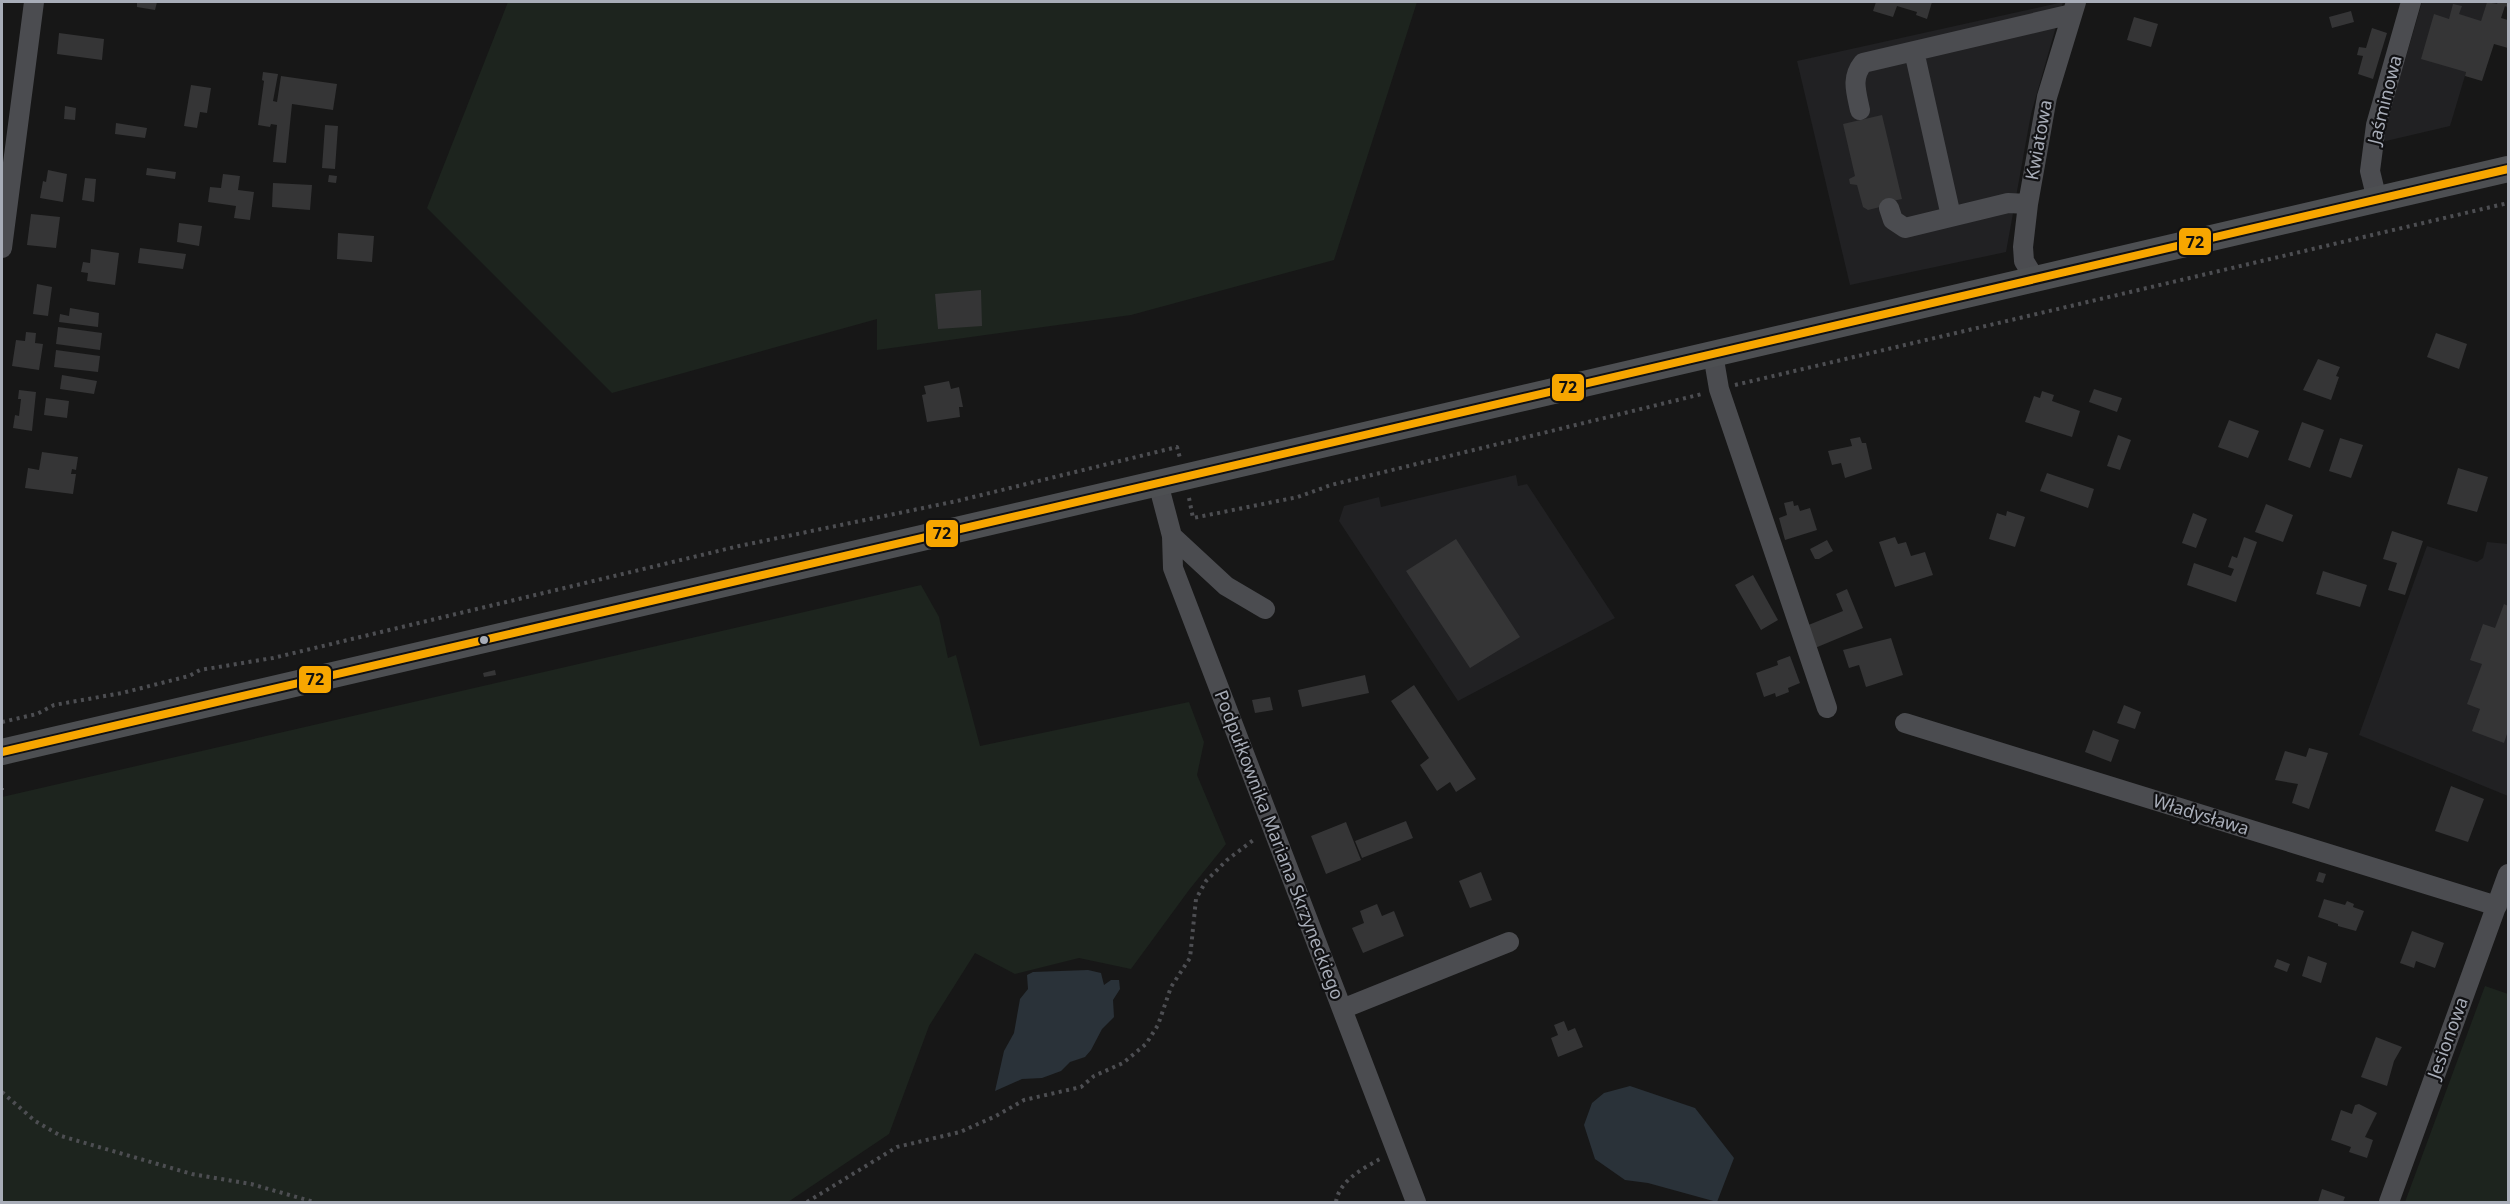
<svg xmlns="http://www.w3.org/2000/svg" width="2510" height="1204" viewBox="0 0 2510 1204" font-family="'Noto Sans',sans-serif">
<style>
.built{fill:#212123}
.green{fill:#1d241e}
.water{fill:#2a3239}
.building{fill:#353536}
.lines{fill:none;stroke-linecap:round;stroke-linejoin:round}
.path{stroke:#4d4e52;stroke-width:4;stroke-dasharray:3 4.5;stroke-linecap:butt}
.minor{stroke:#4b4c50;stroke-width:20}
.major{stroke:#4d4f52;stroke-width:26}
.bus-1-casing{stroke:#111113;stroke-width:12}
.bus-1{stroke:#f7a600;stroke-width:8}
.bus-dot{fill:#a8adb8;stroke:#111113;stroke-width:2}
.labels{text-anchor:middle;stroke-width:4.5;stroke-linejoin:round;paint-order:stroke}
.street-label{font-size:18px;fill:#a8adb8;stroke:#111113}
.line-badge{stroke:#111113;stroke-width:2}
.pale-badge-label{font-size:16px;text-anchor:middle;font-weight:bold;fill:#111}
</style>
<rect width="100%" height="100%" fill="#171717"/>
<path class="built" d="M2063,2L2031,114L2006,252L1850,285L1797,61Z
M2422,2H2508V8L2487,2L2450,126L2386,141L2382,139Z
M1516,475L1518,486L1527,484L1615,618L1458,701L1339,521L1344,506L1379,497L1381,507Z
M2487,542L2508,544V796L2359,735L2427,546L2477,562L2483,558Z"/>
<path class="green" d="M508,2H1417L1334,260L1131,315L877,350V319L612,393L427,208Z
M921,585L939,617L948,658L956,655L980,746L1189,702L1204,742L1197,775L1226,844L1189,890L1131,969L1079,958L1015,974L975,953L929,1026L889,1134L788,1202H2V797Z
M2485,986L2508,994V1202H2405Z"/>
<path class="water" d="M1088,970L1101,973L1104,985L1111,980H1119L1120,989L1113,1000L1114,1017L1102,1029L1091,1050L1085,1057L1070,1062L1061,1071L1042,1078L1022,1079L995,1091L1004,1051L1014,1033L1020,999L1028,989L1027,975L1033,972Z
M1630,1086L1695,1108L1734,1158L1717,1202L1648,1183L1625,1180L1595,1159L1584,1125L1592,1103L1604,1093Z"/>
<path class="building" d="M137,2H157L155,10L137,7Z
M1876,2H1932L1927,19L1916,15L1917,12L1897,6L1893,17L1873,11Z
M2487,2L2497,4L2498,2H2508V7L2505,6L2501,18L2508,20V48L2494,44L2482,81L2465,76L2466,72L2421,59L2434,14L2449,19L2453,4L2462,6L2459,14L2481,21Z
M2351,11L2354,22L2332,28L2329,17Z
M2134,17L2158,24L2151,47L2127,40Z
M2372,28L2387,33L2373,79L2358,74L2363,56L2357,55L2359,47L2366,48Z
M59,33L104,39L102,60L57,54Z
M263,72L278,74L273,101L277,102L281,76L337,84L333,110L292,104L286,163L273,162L277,125L271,124L270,127L258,125L264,81L262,80Z
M191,85L211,88L207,113L200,112L197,128L184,126Z
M65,106L76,108L75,120L64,119Z
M1882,115L1902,199L1883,203L1880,207L1868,210L1863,207L1857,185L1850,184L1849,179L1855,176L1843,124Z
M116,123L147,128L145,138L115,134Z
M325,125L338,126L335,169L322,168Z
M147,168L176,172L175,179L146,175Z
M48,170L67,174L63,202L40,198L43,181L46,182Z
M223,174L240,176L238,190L254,192L250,220L234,218L236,206L208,202L210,187L221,188Z
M329,175L337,176L336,183L328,182Z
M85,178L96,179L94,202L82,200Z
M273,183L312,185L310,210L272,207Z
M31,214L60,217L56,248L27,245Z
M179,223L202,226L199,246L177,242Z
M338,233L374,236L372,262L337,259Z
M140,248L186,254L183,269L138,263Z
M91,249L119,253L115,285L87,281L88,273L81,272L83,262L90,263Z
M37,284L52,287L48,316L33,314Z
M981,290L982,326L938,329L935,294Z
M70,308L99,313L98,327L59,322L60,314L69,316Z
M58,327L102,333L100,350L56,344Z
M26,332L36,333L35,343L43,344L39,370L12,366L16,340L25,341Z
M2436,333L2467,344L2459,369L2427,357Z
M56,350L100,356L98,372L54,367Z
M2318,359L2340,367L2336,376L2339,377L2331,400L2303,390Z
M62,375L97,381L94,394L60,389Z
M949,381L951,389L959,387L963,407H959L960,417L927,422L922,395L926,394L924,386Z
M2094,389L2122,398L2117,412L2089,402Z
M19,390L36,392L32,431L13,428L15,415L19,416L21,399H18Z
M2042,391L2054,395L2052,401L2080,411L2072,437L2025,422L2034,396L2040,398Z
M46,398L69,401L67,418L44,415Z
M2229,420L2259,431L2248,458L2218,447Z
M2302,422L2324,430L2310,468L2288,460Z
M2118,435L2131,440L2120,470L2107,466Z
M1860,437L1862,443H1866L1872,469L1845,478L1841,463L1832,465L1828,451L1852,446L1850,439Z
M2340,438L2363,445L2351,478L2329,471Z
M42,452L78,457L76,470L72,469L71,474H76L73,494L25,488L28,468L39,470Z
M2458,468L2488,477L2477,512L2447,504Z
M2047,473L2094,489L2088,508L2040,491Z
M1793,501L1794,506L1798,505L1800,511L1810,508L1817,530L1785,540L1779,518L1787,515L1784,503Z
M2266,504L2293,515L2283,542L2255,532Z
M2007,511L2025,517L2015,547L1989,539L1997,513L2006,516Z
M2193,513L2207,519L2196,548L2182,543Z
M2392,531L2423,541L2405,595L2388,590L2397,563L2383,559Z
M1895,537L1898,544L1906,542L1911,556L1925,552L1933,575L1895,587L1879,542Z
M2244,537L2257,542L2236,602L2187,585L2194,563L2231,576L2234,569L2228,567L2232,556L2237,558Z
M1456,539L1520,637L1470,668L1406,571Z
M1827,540L1833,551L1819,559H1815L1810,549Z
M2323,571L2367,585L2360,607L2316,594Z
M1753,575L1778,620L1761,630L1735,585Z
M1847,589L1863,628L1815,648L1806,626L1843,611L1836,594Z
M2504,604L2508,606V731L2504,743L2472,731L2480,709L2467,704L2482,664L2470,660L2483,624L2495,628Z
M1891,638L1903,675L1866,687L1859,665L1849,668L1843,650Z
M1790,656L1800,683L1788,688L1789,692L1776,697L1775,693L1764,697L1756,673L1778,665L1777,661Z
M495,670L496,675L484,677L483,673Z
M1365,675L1369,693L1302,707L1298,690Z
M1414,685L1476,779L1456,792L1450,782L1437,791L1420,765L1429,758L1391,701Z
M1270,697L1273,710L1255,713L1252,700Z
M2124,705L2141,712L2135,729L2117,723Z
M2093,730L2119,740L2111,762L2085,752Z
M2309,748L2328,753L2309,809L2292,803L2298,784L2275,780L2285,751L2306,757Z
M2451,786L2484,799L2468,842L2435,831Z
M1406,821L1413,838L1362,858L1355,841Z
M1346,822L1361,860L1326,874L1311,836Z
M1481,872L1492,900L1470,908L1459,881Z
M2319,872L2326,874L2323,883L2316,881Z
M2324,899L2345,905L2347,901L2354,904L2353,907L2364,911L2356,931L2338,926V924L2318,917Z
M1377,904L1382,916L1394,911L1404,936L1363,953L1352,928L1364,923L1360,911Z
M2412,931L2444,943L2435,968L2416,961L2414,968L2400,963Z
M2308,956L2327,963L2321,983L2302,976Z
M2277,959L2290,964L2287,972L2274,967Z
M1564,1021L1568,1031L1575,1028L1583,1047L1558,1057L1551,1038L1558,1035L1554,1025Z
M2376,1037L2402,1047L2394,1061L2387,1086L2361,1077Z
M2359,1104L2377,1113L2365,1137L2373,1140L2367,1158L2349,1152L2351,1147L2331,1140L2341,1110L2352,1114L2355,1105Z
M2322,1189L2345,1197L2343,1202H2318Z"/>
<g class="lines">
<path class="path" d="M1735,385L2508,203
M1189,498L1193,518L1298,497L1331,485L1702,394
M2,722L37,714L54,705L122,693L189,676L200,670L273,658L739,546L957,501L1177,447L1180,458
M2,788V790
M2,1092L35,1121L61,1136L192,1174L251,1184L314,1202
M807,1202L897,1147L960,1132L996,1116L1024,1100L1081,1087L1094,1076L1123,1063L1146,1044L1158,1025L1171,987L1190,958L1196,899L1206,881L1227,860L1256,838
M1336,1202C1339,1181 1362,1169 1380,1159"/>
<path class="minor" d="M1914,51L1951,216
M1860,110C1856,91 1851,78 1863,63L2072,14
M2377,200L2370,171L2376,125L2411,2
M1889,208L1893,220L1905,228L2008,203L2028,204
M2,248L34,2
M2035,279L2024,261L2023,247L2028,204L2047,97L2076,2
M1713,354L1719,389L1827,708
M1158,483L1172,536L1173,568L1416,1202
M1172,536L1226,586L1265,609
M1905,723L2497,906
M1342,1009L1509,942
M2389,1202L2508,874"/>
<path class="major" d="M2,752L2508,169"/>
<defs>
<path id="bus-1" d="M2,752L2508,169"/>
</defs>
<use href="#bus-1" class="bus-1-casing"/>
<use href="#bus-1" class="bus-1"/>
</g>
<circle class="bus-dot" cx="484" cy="640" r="5"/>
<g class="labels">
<g class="street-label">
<text transform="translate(2385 100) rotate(-76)" y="6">Jaśminowa</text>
<text transform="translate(2039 140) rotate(-80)" y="6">Kwiatowa</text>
<text transform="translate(2201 815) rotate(17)" y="6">Władysława</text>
<text transform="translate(1279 845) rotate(69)" y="6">Podpułkownika Mariana Skrzyneckiego</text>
<text transform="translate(2448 1038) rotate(-70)" y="6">Jesionowa</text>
</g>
</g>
<g class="line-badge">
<rect x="2178" y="227" width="34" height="29" rx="6" fill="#f7a600"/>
<rect x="1551" y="373" width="34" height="29" rx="6" fill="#f7a600"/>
<rect x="925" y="519" width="34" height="29" rx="6" fill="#f7a600"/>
<rect x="298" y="665" width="34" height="29" rx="6" fill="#f7a600"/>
</g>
<g class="pale-badge-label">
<text x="2195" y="248">72</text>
<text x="1568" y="393">72</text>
<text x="942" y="539">72</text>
<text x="315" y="685">72</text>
</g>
<rect width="2510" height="1204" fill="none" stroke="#a8adb8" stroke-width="6"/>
</svg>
